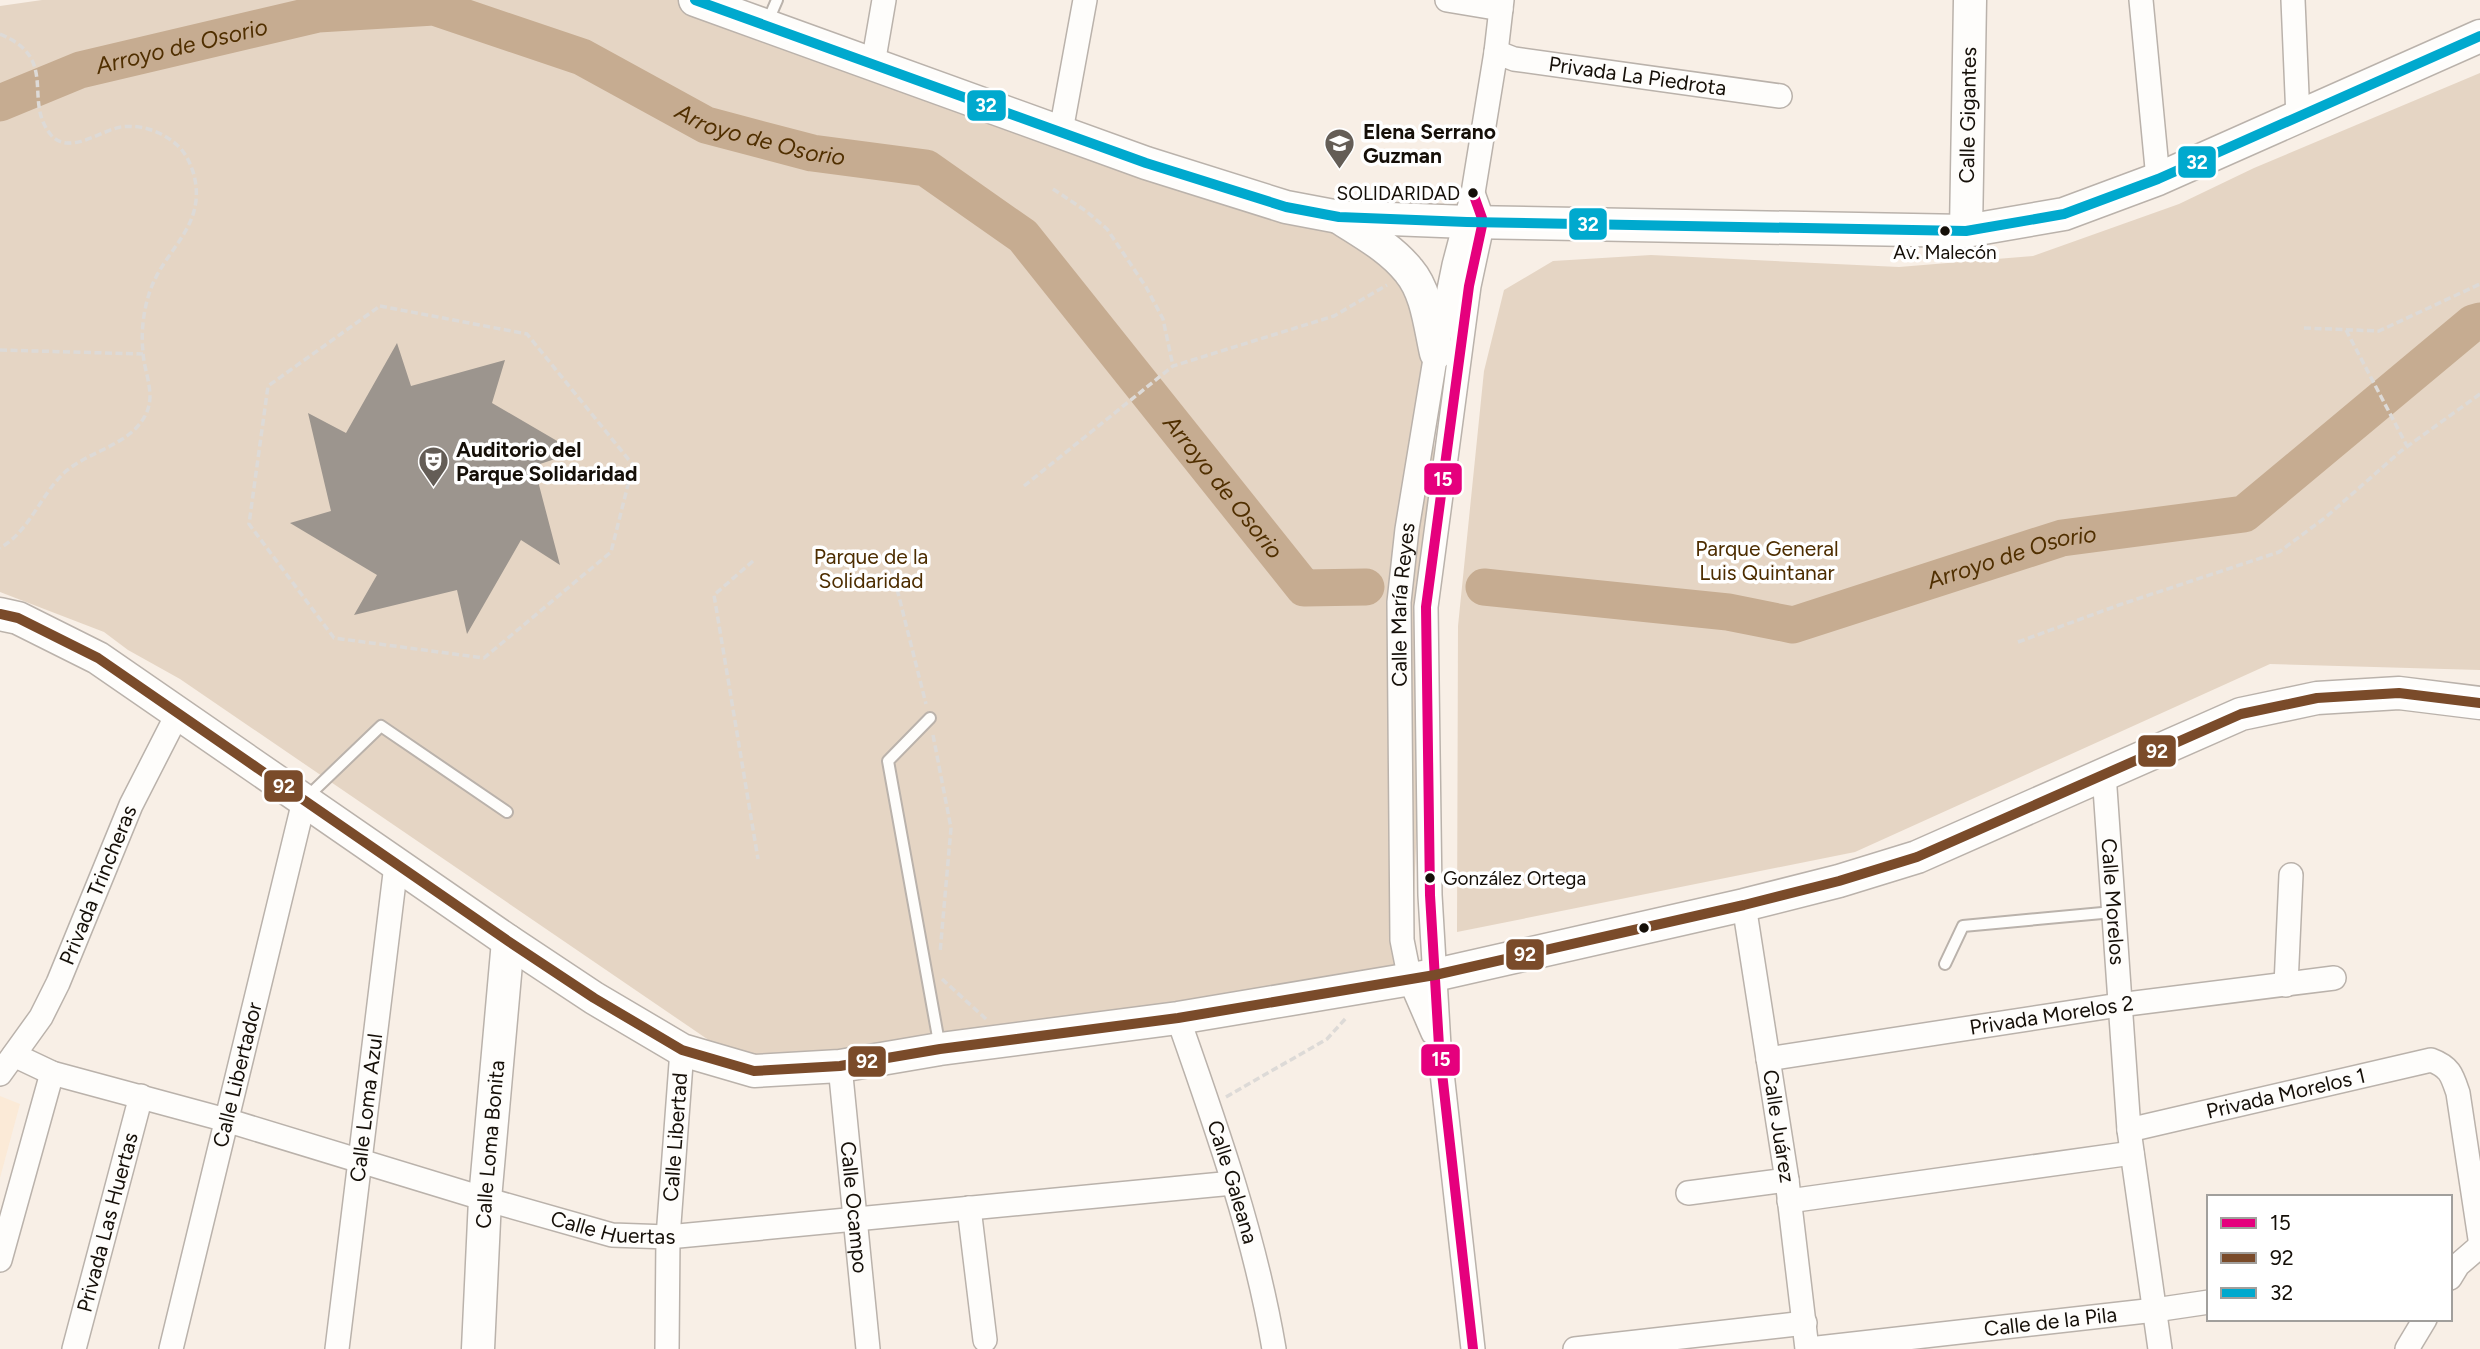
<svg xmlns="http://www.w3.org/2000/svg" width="2480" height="1349" viewBox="0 0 2480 1349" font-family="Figtree,sans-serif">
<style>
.built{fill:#fbead7}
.green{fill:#e5d5c4}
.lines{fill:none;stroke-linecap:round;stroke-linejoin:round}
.river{stroke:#c6ac91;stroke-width:37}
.building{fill:#9c958e}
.lane-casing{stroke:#bab2ab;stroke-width:14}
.street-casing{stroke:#bab2ab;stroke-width:26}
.secondary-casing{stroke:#bab2ab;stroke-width:35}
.path{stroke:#dddad7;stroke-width:3.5;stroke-dasharray:7 3.5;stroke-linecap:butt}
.lane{stroke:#fefdfb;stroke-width:10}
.street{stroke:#fefdfb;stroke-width:23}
.secondary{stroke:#fefdfb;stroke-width:32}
.bus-1-casing{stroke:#fff;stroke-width:16}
.bus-2-casing{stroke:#fff;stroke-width:16}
.bus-3-casing{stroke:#fff;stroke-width:16}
.bus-1{stroke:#e5007d;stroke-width:10}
.bus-2{stroke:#7a4b2a;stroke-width:10}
.bus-3{stroke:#00a9ce;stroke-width:10}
.bus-dot{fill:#150f08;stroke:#fff;stroke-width:2.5}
.labels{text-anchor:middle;stroke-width:7;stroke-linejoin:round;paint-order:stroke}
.bus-label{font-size:19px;fill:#150f08;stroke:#fff;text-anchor:end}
.street-label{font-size:21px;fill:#150f08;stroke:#fff}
.poi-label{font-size:21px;font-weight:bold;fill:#150f08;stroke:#fff;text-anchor:start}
.park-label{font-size:21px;fill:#4d2d00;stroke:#fff}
.water-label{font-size:23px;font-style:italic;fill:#502f00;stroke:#fff}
.line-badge{stroke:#fff;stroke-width:2.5}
.badge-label{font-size:19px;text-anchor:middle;font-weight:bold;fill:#fff}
</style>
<rect width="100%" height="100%" fill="#f8efe6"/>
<path class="built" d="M0,1096L20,1104L0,1178Z"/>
<path class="green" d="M42,0H682L1339,217L1410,271L1439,338L1410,980L754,1071L180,679L128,650L104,632L0,592V6Z
M2480,73V670L2270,664L1855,852L1457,932L1458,626L1484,371L1504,290L1553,261L1651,255L1899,267L2033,256L2179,204L2254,168Z"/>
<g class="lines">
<g class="river">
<path id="s1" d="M0,103L80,70L318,14L434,7L582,57L706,125L812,153L926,168L1023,236L1304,588L1366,587"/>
<path id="s2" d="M1484,587L1728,612L1793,625L2062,538L2244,514L2473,323L2480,321"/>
</g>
</g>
<path class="building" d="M397,343L411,386L505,360L492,403L576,452L534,466L560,565L521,540L467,634L457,590L354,615L377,575L290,523L331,511L308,413L346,433Z"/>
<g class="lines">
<defs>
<path id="lane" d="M767,23L777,0
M930,718L888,761L940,1048
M306,798L381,726L507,812
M1945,964L1963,926L2113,912"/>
<g id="street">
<path d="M1447,0L1501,9"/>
<path d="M2141,0L2158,179"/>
<path d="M2293,0L2298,118"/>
<path id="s3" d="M1496,52L1514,59L1780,96"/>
<path d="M873,64L884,0"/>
<path d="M1061,131L1085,0"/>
<path id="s4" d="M2104,774L2129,1130L2160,1349"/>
<path id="s5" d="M1744,905L1787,1180L1807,1349"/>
<path d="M2286,985L2291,875"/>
<path id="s6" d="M1178,1018C1216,1126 1255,1236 1274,1349"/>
<path id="s7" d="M1433,1033L1410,980L1402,940L1399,602L1407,529L1436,353L1454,265L1473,193L1496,52L1502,0"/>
<path id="s8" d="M14,1055L52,1073L226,1120L485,1199L612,1235L668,1237L1233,1183"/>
<path id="s9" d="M1768,1059L2119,1005L2334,978"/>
<path id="s10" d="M840,1066L868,1349"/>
<path id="s11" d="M0,1074L41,1017L58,983L131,805L178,713"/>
<path id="s12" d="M2129,1130L2431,1060C2450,1067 2452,1075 2458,1093L2480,1239"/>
<path d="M1688,1193L1787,1180"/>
<path d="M1789,1201L2132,1153"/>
<path d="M969,1208L985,1340"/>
<path d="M0,1260L52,1073"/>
<path d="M2450,1278L2458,1265L2480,1246"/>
<path id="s13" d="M74,1349L141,1096"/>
<path id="s14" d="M171,1349L304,801"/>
<path id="s15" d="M337,1349L396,865"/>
<path id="s16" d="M667,1349L668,1237L682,1050"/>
<path d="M1473,1349L1439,1046L1430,895L1426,607L1469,286L1483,221L1473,193"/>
<path d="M1575,1349L1805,1323"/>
<path id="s17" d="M1809,1349L2155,1310L2209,1302"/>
<path d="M2407,1349L2425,1319"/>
</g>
<g id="secondary">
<path d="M695,0L1146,163L1286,207L1339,217L1467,222L1966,231L2064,214L2158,179L2480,36"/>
<path d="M1340,218C1363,233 1391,248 1409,271C1427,292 1430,327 1436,353"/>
<path id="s18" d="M1966,231L1970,0"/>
<path d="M0,614L18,618L98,658L508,941L594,998L682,1050L754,1071L840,1066L940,1049L1178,1018L1435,975L1744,905L1839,881L1917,857L2241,714L2317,698L2399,693L2480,703"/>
<path id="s19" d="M478,1349L485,1199L508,941"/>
</g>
</defs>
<use href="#lane" class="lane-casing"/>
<use href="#street" class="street-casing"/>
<use href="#secondary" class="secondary-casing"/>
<path class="path" d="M0,34C60,59 22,100 51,135C69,156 101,130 121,127C142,124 164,132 179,147C187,155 191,165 194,175C207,228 163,249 149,294C143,313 141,333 143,352C144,373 156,393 146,414C130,446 90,450 65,472C40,495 30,531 0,548
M1053,189L1086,211L1107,229L1146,287L1163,319L1173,366
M380,306L527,334L633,465L611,552L484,658L334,638L249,524L268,386Z
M2304,328L2379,331L2480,284
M2346,330L2407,446
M0,350L143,354
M1024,486L1173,366L1334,316L1387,285
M753,561L714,595L758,859
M892,569L926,704
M2018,642L2119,605L2279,552L2326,517L2401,451L2480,394
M933,735L951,828L940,953
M942,979L986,1019
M1226,1097L1327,1039L1347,1017"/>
<use href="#lane" class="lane"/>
<use href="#street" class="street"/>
<use href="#secondary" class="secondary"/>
<defs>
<path id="bus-1" d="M1473,1349L1439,1046L1430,895L1426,607L1469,286L1483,221L1473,193"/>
<path id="bus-2" d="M0,614L18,618L98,658L508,941L594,998L682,1050L754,1071L840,1066L940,1049L1178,1018L1435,975L1744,905L1839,881L1917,857L2241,714L2317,698L2399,693L2480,703"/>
<path id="bus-3" d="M695,0L1146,163L1286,207L1339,217L1467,222L1966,231L2064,214L2158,179L2480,36"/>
</defs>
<use href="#bus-1" class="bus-1-casing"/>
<use href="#bus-2" class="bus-2-casing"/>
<use href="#bus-3" class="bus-3-casing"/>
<use href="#bus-1" class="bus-1"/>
<use href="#bus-2" class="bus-2"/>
<use href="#bus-3" class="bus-3"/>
</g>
<defs>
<symbol id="school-pin" viewBox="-11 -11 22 30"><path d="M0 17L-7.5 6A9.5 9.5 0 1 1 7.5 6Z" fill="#645d56" stroke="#fff"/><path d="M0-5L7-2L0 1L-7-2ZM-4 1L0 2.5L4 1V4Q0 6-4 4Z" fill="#fff"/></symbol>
<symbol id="theatre-pin" viewBox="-11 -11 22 30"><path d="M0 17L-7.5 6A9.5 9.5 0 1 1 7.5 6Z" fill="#645d56" stroke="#fff"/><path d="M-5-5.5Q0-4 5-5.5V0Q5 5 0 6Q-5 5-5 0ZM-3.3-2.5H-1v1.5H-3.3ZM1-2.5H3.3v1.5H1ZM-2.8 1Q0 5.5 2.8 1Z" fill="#fff"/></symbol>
</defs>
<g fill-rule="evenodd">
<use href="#school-pin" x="1322" y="126" width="35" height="47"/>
<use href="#theatre-pin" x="416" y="444" width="35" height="47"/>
</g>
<g class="bus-dot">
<circle cx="1473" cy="193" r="6"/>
<circle cx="1945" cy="231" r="6"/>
<circle cx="1430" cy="878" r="6"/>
<circle cx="1644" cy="928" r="6"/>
</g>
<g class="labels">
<g class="bus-label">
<text x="1460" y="200">SOLIDARIDAD</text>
<text x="1945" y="259" text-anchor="middle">Av. Malecón</text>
<text x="1443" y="885" text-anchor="start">González Ortega</text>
</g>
<g class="street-label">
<text dy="7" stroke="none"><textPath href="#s3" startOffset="144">Privada La Piedrota</textPath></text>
<text dy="7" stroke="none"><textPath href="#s18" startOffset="116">Calle Gigantes</textPath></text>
<text dy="7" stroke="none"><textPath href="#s7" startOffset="434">Calle María Reyes</textPath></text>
<text dy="7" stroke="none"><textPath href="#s11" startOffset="214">Privada Trincheras</textPath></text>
<text dy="7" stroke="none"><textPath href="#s4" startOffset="128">Calle Morelos</textPath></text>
<text dy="7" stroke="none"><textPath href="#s9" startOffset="287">Privada Morelos 2</textPath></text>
<text dy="7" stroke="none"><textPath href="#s14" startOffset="282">Calle Libertador</textPath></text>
<text dy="7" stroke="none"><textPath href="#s12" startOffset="161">Privada Morelos 1</textPath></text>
<text dy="7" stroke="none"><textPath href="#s15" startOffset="243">Calle Loma Azul</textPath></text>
<text dy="7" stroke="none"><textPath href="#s5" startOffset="224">Calle Juárez</textPath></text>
<text dy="7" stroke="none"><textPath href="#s16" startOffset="212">Calle Libertad</textPath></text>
<text dy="7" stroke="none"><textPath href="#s19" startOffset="205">Calle Loma Bonita</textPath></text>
<text dy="7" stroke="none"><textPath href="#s6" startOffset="173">Calle Galeana</textPath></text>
<text dy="7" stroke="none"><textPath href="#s10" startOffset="142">Calle Ocampo</textPath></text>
<text dy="7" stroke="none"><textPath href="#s13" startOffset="131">Privada Las Huertas</textPath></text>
<text dy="7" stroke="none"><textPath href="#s8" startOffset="625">Calle Huertas</textPath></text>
<text dy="7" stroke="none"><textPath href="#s17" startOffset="243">Calle de la Pila</textPath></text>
</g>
<g class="poi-label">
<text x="1363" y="139">Elena Serrano<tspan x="1363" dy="24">Guzman</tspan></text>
<text x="456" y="457">Auditorio del<tspan x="456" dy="24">Parque Solidaridad</tspan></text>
</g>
<g class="park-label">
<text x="1767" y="556">Parque General<tspan x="1767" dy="24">Luis Quintanar</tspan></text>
<text x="871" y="564">Parque de la<tspan x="871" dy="24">Solidaridad</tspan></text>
</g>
<g class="water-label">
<text dy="8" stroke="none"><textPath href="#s1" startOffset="191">Arroyo de Osorio</textPath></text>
<text dy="8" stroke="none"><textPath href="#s1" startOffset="800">Arroyo de Osorio</textPath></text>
<text dy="8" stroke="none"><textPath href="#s1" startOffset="1409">Arroyo de Osorio</textPath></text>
<text dy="8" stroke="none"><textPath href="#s2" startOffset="541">Arroyo de Osorio</textPath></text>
</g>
</g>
<g class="line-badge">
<rect x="966" y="89" width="41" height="33" rx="7" fill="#00a9ce"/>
<rect x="2177" y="145" width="40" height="34" rx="7" fill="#00a9ce"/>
<rect x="1568" y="207" width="40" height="34" rx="7" fill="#00a9ce"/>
<rect x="1423" y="462" width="40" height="34" rx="7" fill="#e5007d"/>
<rect x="2137" y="734" width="40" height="34" rx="7" fill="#7a4b2a"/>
<rect x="263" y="769" width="41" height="34" rx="7" fill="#7a4b2a"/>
<rect x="1505" y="938" width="40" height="33" rx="7" fill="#7a4b2a"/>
<rect x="1420" y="1043" width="41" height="34" rx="7" fill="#e5007d"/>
<rect x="847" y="1045" width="40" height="33" rx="7" fill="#7a4b2a"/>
</g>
<g class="badge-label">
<text x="986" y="112">32</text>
<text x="2197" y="169">32</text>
<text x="1588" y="231">32</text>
<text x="1443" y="486">15</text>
<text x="2157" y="758">92</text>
<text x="284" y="793">92</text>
<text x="1525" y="961">92</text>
<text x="1441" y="1066">15</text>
<text x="867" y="1068">92</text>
</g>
<rect x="2207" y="1195" width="245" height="126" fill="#ffffff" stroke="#a19f9c" stroke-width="2"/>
<rect x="2221" y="1218" width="35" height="10" fill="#e5007d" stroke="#a19f9c" stroke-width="2"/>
<text x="2270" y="1230" font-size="21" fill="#150f08">15</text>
<rect x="2221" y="1253" width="35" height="10" fill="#7a4b2a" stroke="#a19f9c" stroke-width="2"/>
<text x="2270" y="1265" font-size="21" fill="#150f08">92</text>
<rect x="2221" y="1288" width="35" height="10" fill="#00a9ce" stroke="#a19f9c" stroke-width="2"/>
<text x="2270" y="1300" font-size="21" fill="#150f08">32</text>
</svg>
